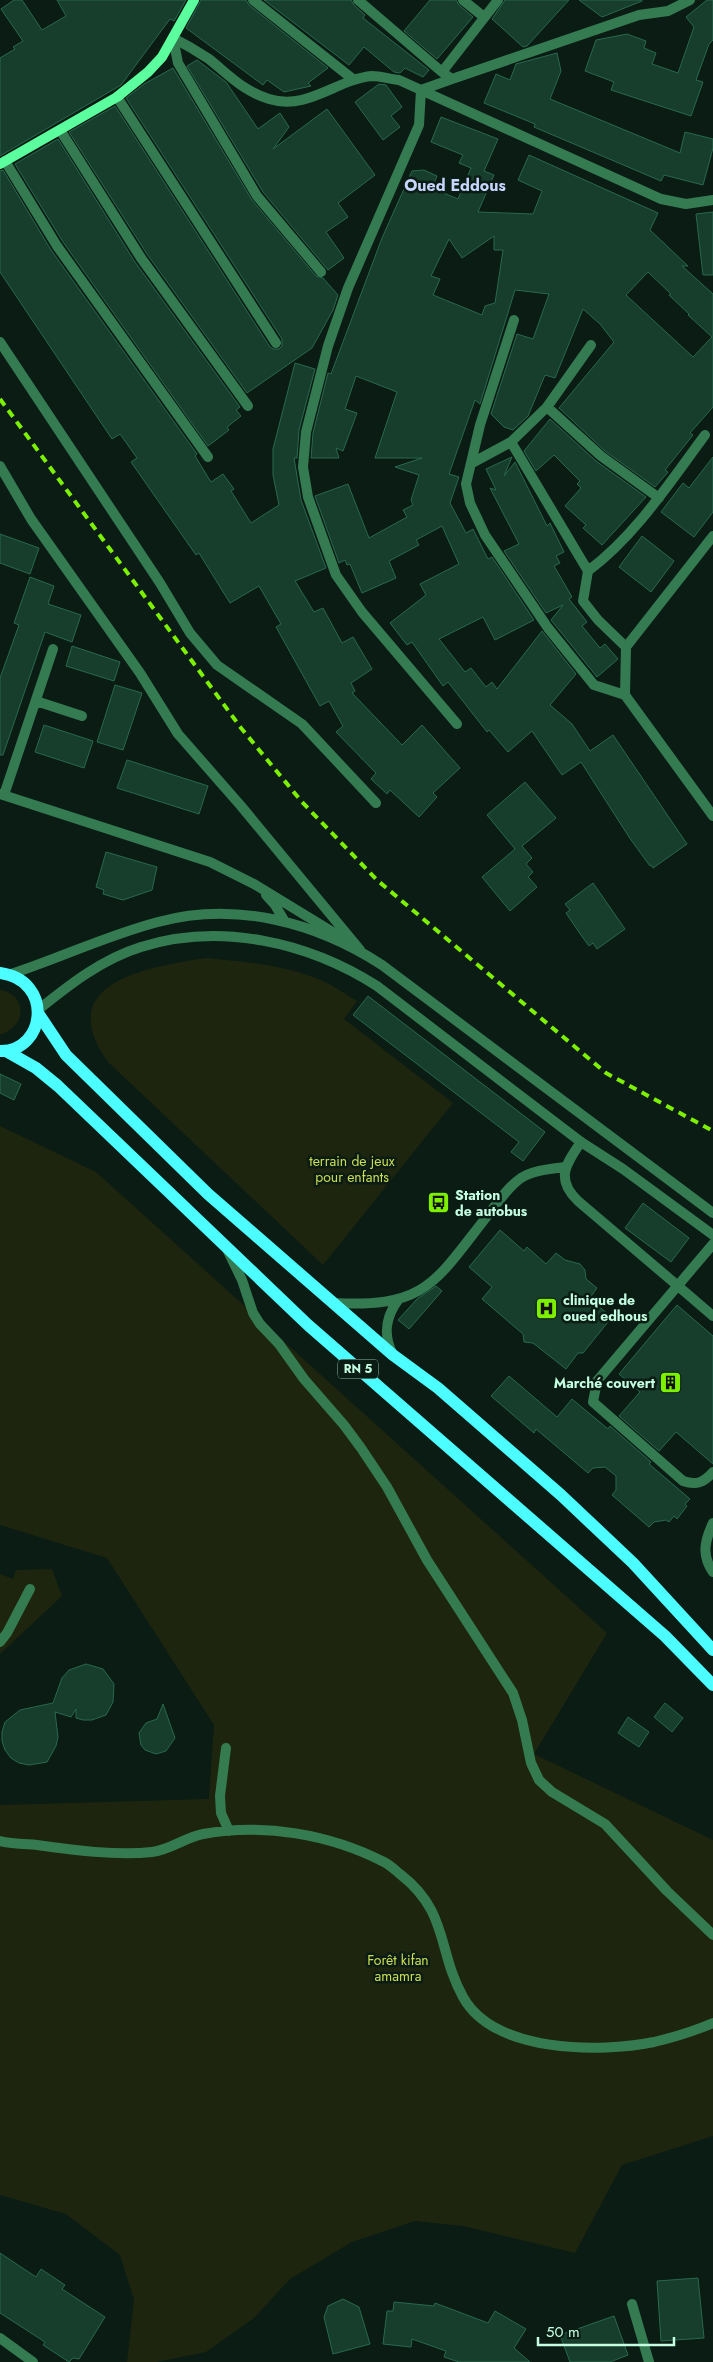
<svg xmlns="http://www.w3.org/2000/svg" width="713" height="2362" viewBox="0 0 713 2362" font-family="Jost,sans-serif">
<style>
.green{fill:#1d250e}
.building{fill:#173d2d;stroke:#28694e;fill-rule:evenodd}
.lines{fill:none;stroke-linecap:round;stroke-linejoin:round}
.service{stroke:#357b52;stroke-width:10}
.minor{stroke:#357b52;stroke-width:10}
.secondary{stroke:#5cff9e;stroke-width:10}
.primary{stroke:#4cfeff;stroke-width:12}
.rail{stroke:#7df000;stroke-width:4;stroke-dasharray:8 6;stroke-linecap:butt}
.labels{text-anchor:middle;stroke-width:5;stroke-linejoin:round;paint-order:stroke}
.shield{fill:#0b1c14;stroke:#8dbba4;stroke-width:1}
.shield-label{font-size:12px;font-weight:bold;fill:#c5ffe2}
.park-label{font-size:14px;fill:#ccdf52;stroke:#0b1c14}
.poi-label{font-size:14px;font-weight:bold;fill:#c5ffe2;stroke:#0b1c14;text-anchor:start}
.quarter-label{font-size:16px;font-weight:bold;fill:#c7d5ff;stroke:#0b1c14}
</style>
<rect width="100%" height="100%" fill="#0b1c14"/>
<path class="green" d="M206,958C246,962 287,965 323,981C335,986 346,995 357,1001L344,1019L453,1103L323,1265L108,1062C51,982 148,967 206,958Z
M0,990C27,994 27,1025 2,1034H0Z
M0,1126L96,1172L607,1633L534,1754L713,1840V2136L622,2165L575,2253L463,2226L415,2221L352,2242L290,2279L254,2318L206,2352L156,2362H127L134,2300L120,2255L66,2214L0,2195V1805L209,1799L214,1725L107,1558L0,1525Z
M52,1569L62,1596L0,1654V1574L13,1579L16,1570Z"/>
<path class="building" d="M14,0H22L42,30L66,16L57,0H186L174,21L170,19L121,85L0,156V58L15,49L13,47L23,41L1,9Z
M201,0H246L249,5L328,68L308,83L311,86L284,92L267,80L263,85L186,28Z
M264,0H351L354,5L365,15L363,18L429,70L423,77L405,68L400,73L394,72L364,47L349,65Z
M430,0H456L459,5L473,17L437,59L404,31Z
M505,0H569L527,46L523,47L492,19Z
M579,0H642V1L602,17Z
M707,0H713V40L709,44L696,80L703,82L691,116L611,90L614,82L585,71L596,40L627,34L646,41L644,48L656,53L652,64L678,73L694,27L686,17Z
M557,53L561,71L550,99L680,153L685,132L713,139V148L703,185L664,175L661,181L534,127L535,124L484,103L496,74L510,80L516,64Z
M197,60L226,82L258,129L280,113L289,127L273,149L327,109L375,175L338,203L348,217L326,232L344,258L328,270L263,192L187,66Z
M173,68L252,200L316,276L323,278L338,295L333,310L312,348L247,393L147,254L69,132L115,106L270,347L273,349H279L282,346V339L126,98L144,84Z
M379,84L386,85L402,107L391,116L400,127L383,140L355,102Z
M441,117L498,139L484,171L494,175L478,212L533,214L542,191L518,180L529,155L658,213L650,230L688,266H682L713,294V407L690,433L693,435L665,470L668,472L655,487L605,451L559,408L614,342L600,324L583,309L555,378L545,375L528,416L513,430L504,427L491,414L517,334L533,339L549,294L515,290L480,404L475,400L449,474L459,477L450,503L466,533L473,529L488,559L492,557L534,620L495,640L483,617L439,639L465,672L471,668L486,687L492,682L497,689L542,631L576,674L550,705L572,724L590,751L613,735L687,844L653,868L651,865L650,866L629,837L581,762L562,775L532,731L508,752L489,730L487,732L448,682L443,686L412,642L407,645L390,623L426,595L420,584L459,564L442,526L416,540L419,545L389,561L396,578L362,593L350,564L347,565L345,560L339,563L315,496L348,484L369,538L407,517L403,510L413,505L411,500L419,475L395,467L422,458H375L397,392L356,376L345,409L357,413L343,451L336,448L339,458H311L313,433L328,373L331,374L382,238L412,171L424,170L437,176L432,188L458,199L471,168L459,163L463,155L431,142ZM494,236V250H503L495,303L485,306L482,315L433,295L440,279L431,276L449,239L462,258ZM648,272L671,294L669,295L689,314L688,315L712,337L693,357L626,295Z
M58,139L135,262L240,407L236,410L241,416L227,427L229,430L208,446L63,242L15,164Z
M3,170L51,250L197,454L195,456L211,482L223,474L234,489L231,491L251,523L279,505L273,475V449L295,363L315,369L299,430L297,458H294L301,500L326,568L295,581L314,612L323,608L342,643L353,637L372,669L351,683L355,691L352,693L402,745L422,725L460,768L433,793L437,797L419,817L390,790L387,794L371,779L376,773L336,732L343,726L329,701L320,706L276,627L281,624L259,586L230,603L199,553L196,555L131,462L137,458L120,434L112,439L0,272V171Z
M713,212V275H703L696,214Z
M550,419L596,461L646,497L602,545L583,528L586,525L565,506L581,488L577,484L580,481L554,455L536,471L524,451Z
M512,457L504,476L515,462L547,526L550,523L564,552L556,556L560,563L554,566L572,597L569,599L587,622L582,626L600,648L605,644L618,659L597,677L551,620L563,605L546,613L504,551L519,544L490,488L496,490L486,469Z
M713,457V512L694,537L661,512L683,483L689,488Z
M0,534L39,548L30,574L0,563Z
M642,536L674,561L651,592L619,567Z
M30,577L54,586L48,604L81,615L72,642L45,632L3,755H0V678L19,625L14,623Z
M72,646L120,662L114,681L66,666Z
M115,685L142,693L123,750L97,742Z
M44,725L93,741L84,768L35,752Z
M127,760L208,786L199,814L117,788Z
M525,782L556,818L522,846L532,858L526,864L533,872L528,877L537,887L510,911L482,877L515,849L487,815Z
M106,852L157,867L152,890L123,900L103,894L104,890L96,887Z
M593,883L625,929L597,949L593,943L589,946L581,935L566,913L570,910L565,904Z
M368,996L545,1132L523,1161L511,1152L519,1142L353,1015Z
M0,1074L21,1084L14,1100L0,1093Z
M643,1203L689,1238L671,1262L625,1228Z
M500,1230L524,1251L527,1247L546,1264L556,1253L565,1260L580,1264L585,1270L586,1279L597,1288L589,1299L612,1317L583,1353H578L566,1369L533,1343L524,1342L523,1334L482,1299L492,1287L469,1267Z
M436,1286L442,1291L409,1329L398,1320L417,1299Z
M677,1305L713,1336V1464L676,1432L659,1451L619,1416L640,1392L619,1374Z
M509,1376L557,1417L572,1399L608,1429L610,1426L651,1462L649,1464L690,1499L685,1504L687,1506L677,1519L674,1516L669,1522L666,1520L654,1522L649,1527L612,1495L616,1490V1476L605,1467L593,1468L588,1473L536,1429L534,1433L491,1396Z
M86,1664L103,1669L114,1684L113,1702L106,1715L92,1720H83L76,1718V1709L71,1717L55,1712L58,1737L56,1746L47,1762L29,1765L19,1763L11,1758L5,1750L2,1741V1732L5,1722L20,1710L53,1703L62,1678L69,1670Z
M665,1703L683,1718L672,1732L654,1717Z
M163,1704L175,1738L166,1751L156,1754L145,1750L141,1745L139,1733L146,1723L157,1719Z
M628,1717L649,1732L639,1747L618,1733Z
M0,2253L36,2277L41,2269L65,2285L62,2289L105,2317L79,2359L73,2358L69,2362L43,2345L45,2342L0,2313Z
M698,2278L704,2338L661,2341L657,2281Z
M343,2299L359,2307L370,2344L333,2354L324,2317L328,2306Z
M394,2302L434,2306L435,2303L488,2323L495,2311L526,2329L514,2348L530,2362H459L444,2357L446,2351L412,2339L411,2347L383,2344L387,2311H393Z
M614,2316L628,2355L610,2362H570L560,2335Z"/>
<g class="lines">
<path class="service" d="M173,38L178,63L257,196L321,272
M117,97L276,343
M60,130L141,258L248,406
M5,161L57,246L208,457
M514,320L480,425L466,484L470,503L485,535L548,628L594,685L625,695
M547,407L601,456L659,498
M511,442L588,571
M472,463L511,442L547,407L591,345
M626,647L598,620L583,601L588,571C636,535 670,482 705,435
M36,701L82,716
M4,795L53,649
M581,1142C566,1164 555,1179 578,1201L678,1286
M228,1251L242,1280L253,1313L260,1324L279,1344L304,1379L344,1425L361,1448L387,1487L427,1560L513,1693L522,1720L531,1763L539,1780L552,1792L605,1824L667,1891L713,1935
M334,1303C427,1308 435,1282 488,1215C498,1202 508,1187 521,1178C534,1170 551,1169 566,1167
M393,1355C383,1335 385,1318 398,1300
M0,1642L7,1633L30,1589
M226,1748L220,1796L221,1813L229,1831
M0,1841C12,1844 25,1844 37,1845C72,1850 117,1856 152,1852C170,1850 186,1837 203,1834C264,1823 329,1834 384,1862C390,1865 395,1870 400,1874C449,1912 437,1950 463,1997C494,2053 600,2053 654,2042C675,2037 694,2031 713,2023
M632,2304L649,2362"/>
<path class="minor" d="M253,0L354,80
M358,0L442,72
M463,0L484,17
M173,38C185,44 197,51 209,59C229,75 243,91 269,99C308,111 337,79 372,76C380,76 390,79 399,80L661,199L686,204L713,200
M452,79L639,15L668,11L690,0
M0,342L160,583L190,633L217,665L302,724L376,803
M0,466L31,519L140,673L178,734L241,806L360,950
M713,536L626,647L625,695L713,816
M457,724L362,612L336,575L308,497L303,467L306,432L328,346L348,288L419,125L421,90L452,79L442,72L498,0
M0,794L210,862L254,884L344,939
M266,895L275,905L285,922
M11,974C60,958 108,935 158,922C235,901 316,922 382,965L713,1213
M38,1010C69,985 102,959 141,947C220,922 308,942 377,986L581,1142L623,1169L713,1235
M713,1244L597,1381L593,1402L683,1481C697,1486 704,1482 713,1472
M678,1286L713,1316
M713,1523C705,1540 701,1555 713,1572
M0,2338L33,2362"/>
<path class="secondary" d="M0,164L117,97L148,72L162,57L194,0"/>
<path class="primary" d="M0,973C54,980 46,1051 1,1051
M38,1013L66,1055L208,1194L393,1355L438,1388L561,1495L633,1563L713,1650
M6,1051L36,1068L58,1086L308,1325L665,1636L713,1685"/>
<path class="rail" d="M0,399L241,728L302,802L377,880L606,1073L713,1131"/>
</g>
<defs>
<symbol id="bus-square" viewBox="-11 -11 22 22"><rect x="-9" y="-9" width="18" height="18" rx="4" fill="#7df000" stroke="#0b1c14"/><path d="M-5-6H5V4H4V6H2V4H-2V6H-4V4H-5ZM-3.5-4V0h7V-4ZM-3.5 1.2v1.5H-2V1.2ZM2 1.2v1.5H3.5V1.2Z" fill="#111"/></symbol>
<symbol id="hospital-square" viewBox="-11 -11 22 22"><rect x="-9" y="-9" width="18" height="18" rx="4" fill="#7df000" stroke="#0b1c14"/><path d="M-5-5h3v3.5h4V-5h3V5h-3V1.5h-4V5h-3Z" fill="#111"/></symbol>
<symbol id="building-square" viewBox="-11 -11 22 22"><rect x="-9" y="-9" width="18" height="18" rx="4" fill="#7df000" stroke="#0b1c14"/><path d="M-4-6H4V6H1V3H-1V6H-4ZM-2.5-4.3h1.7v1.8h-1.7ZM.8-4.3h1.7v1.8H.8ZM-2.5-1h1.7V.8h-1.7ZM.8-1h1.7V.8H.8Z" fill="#111"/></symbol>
</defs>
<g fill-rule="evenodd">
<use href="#bus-square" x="426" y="1190" width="25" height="25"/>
<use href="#hospital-square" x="534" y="1296" width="25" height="25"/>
<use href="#building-square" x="658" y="1370" width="25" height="25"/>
</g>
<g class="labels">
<rect class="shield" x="338" y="1359.5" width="40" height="19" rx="4"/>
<g class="shield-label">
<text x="358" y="1373">RN 5</text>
</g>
<g class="park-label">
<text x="352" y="1166">terrain de jeux<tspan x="352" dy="16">pour enfants</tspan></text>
<text x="398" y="1965">Forêt kifan<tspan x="398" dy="16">amamra</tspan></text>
</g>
<g class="poi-label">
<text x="455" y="1200">Station<tspan x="455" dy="16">de autobus</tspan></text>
<text x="563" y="1305">clinique de<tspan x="563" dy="16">oued edhous</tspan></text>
<text x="655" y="1388" text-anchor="end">Marché couvert</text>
</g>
<g class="quarter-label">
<text x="455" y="191">Oued Eddous</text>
</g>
</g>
<path d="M538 2337v8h136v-8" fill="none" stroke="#c5ffe2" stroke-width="2.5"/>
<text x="546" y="2337" font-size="15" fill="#c5ffe2" stroke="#0b1c14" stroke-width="4" paint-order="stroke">50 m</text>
</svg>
